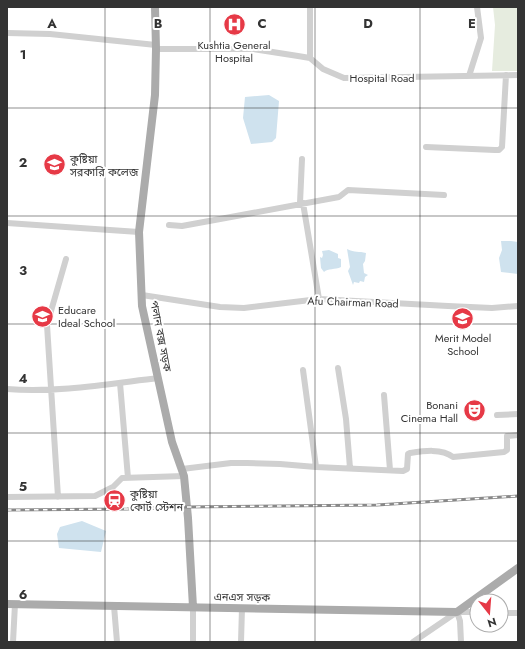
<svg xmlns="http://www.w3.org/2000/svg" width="525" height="649" viewBox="0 0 525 649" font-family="Jost,'Noto Sans Bengali',sans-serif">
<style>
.green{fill:#e6ecdf}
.water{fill:#cfe2ee}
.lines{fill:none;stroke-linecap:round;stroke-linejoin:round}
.minor{stroke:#d0d0d0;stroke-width:6}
.major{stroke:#ababab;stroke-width:8}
.rail-casing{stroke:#888;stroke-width:3}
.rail{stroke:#fff;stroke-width:1.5;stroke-dasharray:4.5;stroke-linecap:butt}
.grid{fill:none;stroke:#333;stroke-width:1;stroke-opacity:0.55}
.labels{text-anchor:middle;stroke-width:4;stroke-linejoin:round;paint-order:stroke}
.poi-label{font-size:11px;fill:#333;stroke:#fff;text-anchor:start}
.street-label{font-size:11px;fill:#333;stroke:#fff}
.grid-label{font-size:13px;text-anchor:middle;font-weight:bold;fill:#333;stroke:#fff;stroke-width:4;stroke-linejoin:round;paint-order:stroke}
</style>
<rect width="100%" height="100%" fill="#fff"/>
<path class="green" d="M493,7H518V71H492L495,25Z"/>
<path class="water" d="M269,95L279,101L276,138L272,142L251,144L243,118L245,97Z
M501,241H511L518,242V274L501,272L499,258L502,250Z
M347,249C355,253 359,251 366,253L365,261L363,264L364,273L368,275L365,277L364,282L360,281L359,283L354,282L353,285L348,271L350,267Z
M329,250L338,254V258L341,259V267C335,270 328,268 324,272L321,268L320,257L322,258L323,255L322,251Z
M82,521L106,531L101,552L59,548L57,534L60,527Z"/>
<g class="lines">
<path class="minor" d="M7,33L50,34L156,45
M156,49H253L298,56L310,58L323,69L344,78L518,75
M310,58V7
M469,76L481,38L477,7
M426,147L495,150H499L502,147L506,75
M300,203L302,159
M303,203L319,299
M7,223L139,232
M169,225L182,226L339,197L348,190L444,195
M142,295L220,307L244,308L319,299L448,306L492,308L518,306
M338,368L346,419L350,468
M303,370L316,467
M120,383L128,478
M7,389C57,393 108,384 158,378
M384,395L390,470
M497,415L518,414
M182,469L231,463H247L280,464L316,467L403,471L407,469L408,454L410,453C423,451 442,448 453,457L504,452L507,450V436L518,435
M7,497L95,496L113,487L122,478L184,476
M58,497L47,325L66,259
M114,606L117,642
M193,607V642
M457,612L460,621L461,642
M457,612H477
M501,613H518
M13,642L15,604
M241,642L242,608
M413,642L457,612"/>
<path class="major" d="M155,7L156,49L155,95L139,232L142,306L172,442L184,476L188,518L193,607
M7,604L457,612L518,568"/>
<defs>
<path id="rail" d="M7,510L127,509L186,507L377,505L518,496"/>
</defs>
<use href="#rail" class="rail-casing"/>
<use href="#rail" class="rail"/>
</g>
<path class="grid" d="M105,7V642M210,7V642M315,7V642M420,7V642M7,108H518M7,216H518M7,324H518M7,433H518M7,541H518"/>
<defs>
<symbol id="hospital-disc" viewBox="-11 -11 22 22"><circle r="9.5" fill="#e63946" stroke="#fff"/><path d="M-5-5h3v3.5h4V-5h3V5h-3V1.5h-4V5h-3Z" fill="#fff"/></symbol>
<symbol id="university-disc" viewBox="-11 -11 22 22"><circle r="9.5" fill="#e63946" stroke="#fff"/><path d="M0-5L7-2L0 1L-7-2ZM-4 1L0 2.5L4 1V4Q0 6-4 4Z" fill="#fff"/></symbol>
<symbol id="school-disc" viewBox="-11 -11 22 22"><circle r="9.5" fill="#e63946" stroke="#fff"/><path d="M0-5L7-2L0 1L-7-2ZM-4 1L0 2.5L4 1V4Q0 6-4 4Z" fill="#fff"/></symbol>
<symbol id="theatre-disc" viewBox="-11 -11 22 22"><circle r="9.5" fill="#e63946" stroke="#fff"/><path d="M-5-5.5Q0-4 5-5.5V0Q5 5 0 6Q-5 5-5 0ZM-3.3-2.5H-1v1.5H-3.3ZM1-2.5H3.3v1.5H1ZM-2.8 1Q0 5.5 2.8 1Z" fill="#fff"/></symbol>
<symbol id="station-disc" viewBox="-11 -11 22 22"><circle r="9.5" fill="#e63946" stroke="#fff"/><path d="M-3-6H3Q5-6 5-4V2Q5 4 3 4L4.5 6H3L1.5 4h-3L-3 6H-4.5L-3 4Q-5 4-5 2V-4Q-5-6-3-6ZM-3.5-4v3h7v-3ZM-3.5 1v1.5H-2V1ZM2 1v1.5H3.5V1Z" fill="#fff"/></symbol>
</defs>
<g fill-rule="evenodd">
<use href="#hospital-disc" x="222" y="12" width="25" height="25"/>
<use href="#university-disc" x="42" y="152" width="25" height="25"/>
<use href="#school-disc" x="30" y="304" width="25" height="25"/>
<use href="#school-disc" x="450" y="306" width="25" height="25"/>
<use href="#theatre-disc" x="462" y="398" width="25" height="25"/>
<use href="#station-disc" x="102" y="488" width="25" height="25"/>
</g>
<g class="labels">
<g class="poi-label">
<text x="234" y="49" text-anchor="middle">Kushtia General<tspan x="234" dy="13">Hospital</tspan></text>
<text x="70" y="163">কুষ্টিয়া<tspan x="70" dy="13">সরকারি কলেজ</tspan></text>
<text x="58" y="314">Educare<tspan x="58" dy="13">Ideal School</tspan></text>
<text x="463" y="342" text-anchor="middle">Merit Model<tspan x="463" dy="13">School</tspan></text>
<text x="458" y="409" text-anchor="end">Bonani<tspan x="458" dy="13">Cinema Hall</tspan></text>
<text x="130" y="498">কুষ্টিয়া<tspan x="130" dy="13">কোর্ট স্টেশন</tspan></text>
</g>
<g class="street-label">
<text x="382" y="82">Hospital Road</text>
<text transform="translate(353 302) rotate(2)" y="4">Afu Chairman Road</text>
<text transform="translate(161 336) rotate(79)" y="4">পলান বক্স সড়ক</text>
<text transform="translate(242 597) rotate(1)" y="4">এনএস সড়ক</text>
</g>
</g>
<g class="grid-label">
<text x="52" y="28">A</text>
<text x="158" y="28">B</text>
<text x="262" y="28">C</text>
<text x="368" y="28">D</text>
<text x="472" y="28">E</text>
<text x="23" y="59">1</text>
<text x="23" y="167">2</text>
<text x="23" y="275">3</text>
<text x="23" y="383">4</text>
<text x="23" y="491">5</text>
<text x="23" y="599">6</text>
</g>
<rect width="525" height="649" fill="none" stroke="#333333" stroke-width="16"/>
<g transform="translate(489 613) rotate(163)"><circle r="19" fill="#ffffff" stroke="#adadad"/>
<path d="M0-3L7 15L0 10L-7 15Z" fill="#e63946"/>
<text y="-6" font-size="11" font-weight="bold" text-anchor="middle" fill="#333333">N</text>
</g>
</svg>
